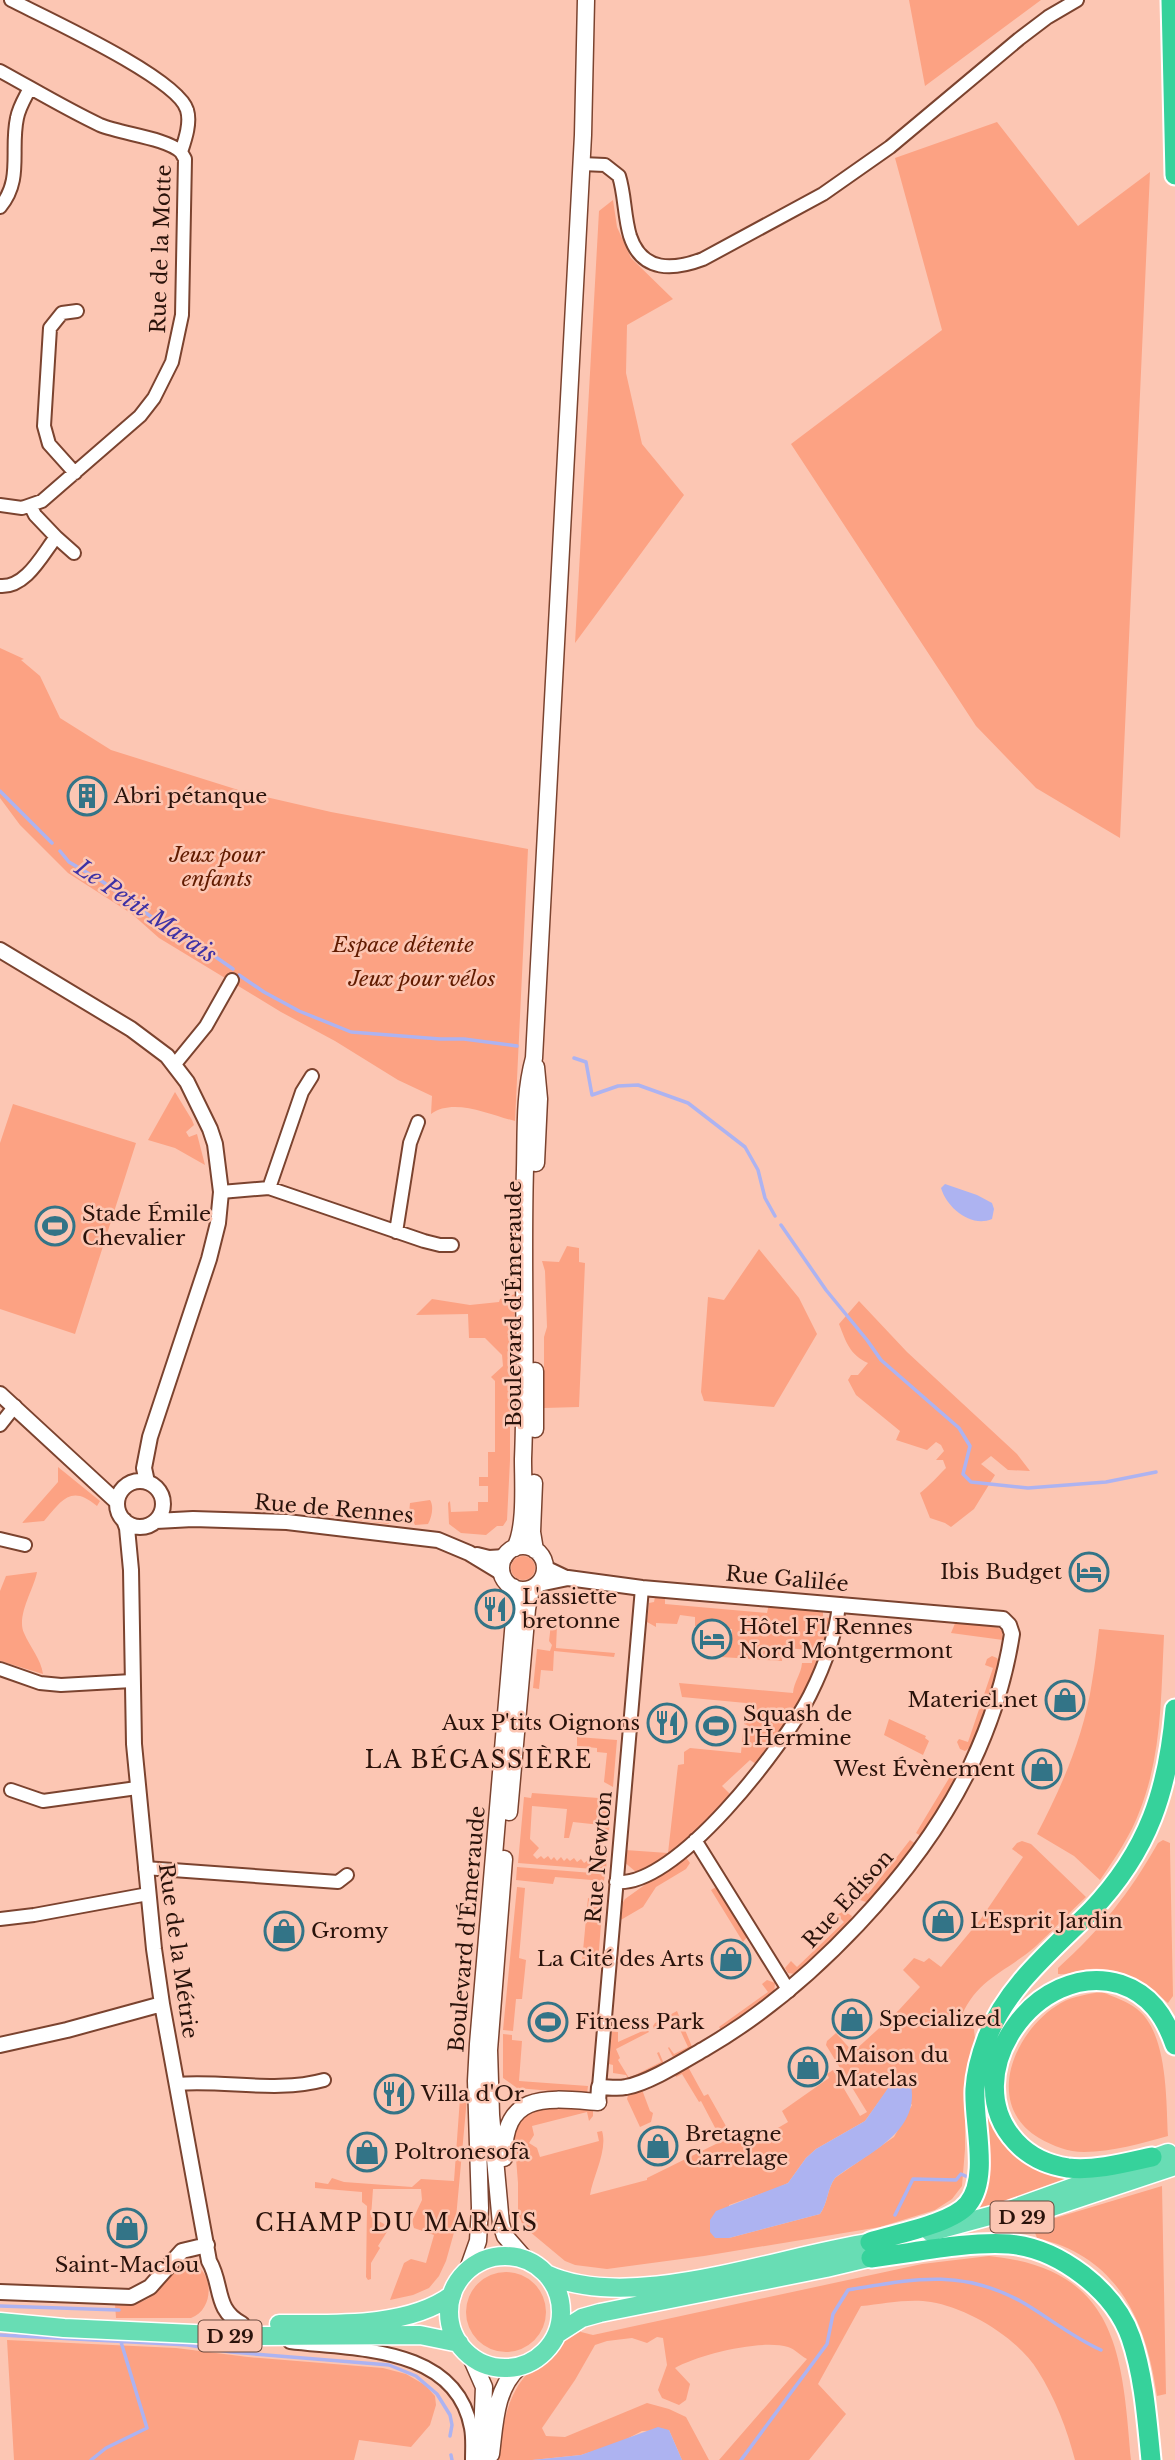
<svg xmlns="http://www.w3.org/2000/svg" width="1175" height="2460" viewBox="0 0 1175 2460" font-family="'Libre Baskerville',serif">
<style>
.green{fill:#fca283;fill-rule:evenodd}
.water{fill:#adb3f1}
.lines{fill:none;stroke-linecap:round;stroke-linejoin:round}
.stream{stroke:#adb3f1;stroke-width:3.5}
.minor-casing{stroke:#7b432f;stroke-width:16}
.tertiary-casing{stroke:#7b432f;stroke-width:18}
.secondary-casing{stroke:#7b432f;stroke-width:19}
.primary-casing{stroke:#fff;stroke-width:21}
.trunk-casing{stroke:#fff;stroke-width:23}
.minor{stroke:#fff;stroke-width:12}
.tertiary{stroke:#fff;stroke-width:14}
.secondary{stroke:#fff;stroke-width:16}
.primary{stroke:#68ddb4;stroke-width:18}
.trunk{stroke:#36d29b;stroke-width:19}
.labels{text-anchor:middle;stroke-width:5;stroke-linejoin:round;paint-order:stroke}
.shield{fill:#fcc6b3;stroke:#69493d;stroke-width:2}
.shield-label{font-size:19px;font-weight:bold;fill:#2a130b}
.street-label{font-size:21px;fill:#2a130b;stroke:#fcc6b3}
.poi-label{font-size:21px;fill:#2a130b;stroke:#fcc6b3;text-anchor:start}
.park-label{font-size:21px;font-style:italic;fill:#611b00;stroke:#fcc6b3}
.water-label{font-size:23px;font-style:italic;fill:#3d31a5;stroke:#fcc6b3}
.neighbourhood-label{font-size:23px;letter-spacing:2px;fill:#2a130b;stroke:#fcc6b3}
</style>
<rect width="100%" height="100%" fill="#fcc6b3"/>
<path class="green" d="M909,0H1041L925,86Z
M997,122L1078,226L1150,172L1120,838L1036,788L976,726L791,444L942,330L895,158Z
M613,200L617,227L631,258L673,299L627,325L626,373L642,444L684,495L575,643L599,211Z
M0,648L24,659L21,660L40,676L60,718L111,750L248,793L331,812L528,849L515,1121C491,1115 453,1097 431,1114L432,1096L398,1080L335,1041L281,1012L159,938L132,914L68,873L20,825L0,798Z
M175,1092L192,1120L194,1125L186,1132L189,1137L197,1134L205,1165L175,1148L148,1140Z
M13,1104L136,1143L75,1334L0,1309V1143Z
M567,1246L579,1248V1262L585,1263L579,1407L544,1408V1337L547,1327L545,1271L542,1261L559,1262Z
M759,1249L799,1298L817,1334L774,1407L704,1401L701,1392L708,1297L724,1300Z
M515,1294L514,1344L510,1358V1460L507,1520L503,1526H497L486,1535L461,1533L449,1524L448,1503L450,1501L451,1512L478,1511V1502H488V1486H479V1477H488V1452H495V1381L491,1377L503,1366L502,1355L485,1338H469L468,1314L416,1315L432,1299L470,1305L499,1302L500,1299Z
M859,1301L907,1352L1017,1454L1030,1471L1008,1470L991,1456L981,1464L995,1475L974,1509L951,1527L945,1523L930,1518L920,1493C928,1487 939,1475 946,1468L943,1460H936L944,1451L941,1445L936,1442L927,1450L896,1440L900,1431L856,1395L848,1380L851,1375H858L868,1363C850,1355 846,1342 839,1324Z
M58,1467L100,1501L97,1506C71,1484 62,1500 44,1521L22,1523L58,1482Z
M430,1500C434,1506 432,1517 428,1524L415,1525L409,1513L410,1503Z
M354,1513L389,1514V1524L344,1519L330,1515Z
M511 1568a12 12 0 1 1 24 0a12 12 0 1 1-24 0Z
M37,1572C34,1589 16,1616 24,1633C30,1647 41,1659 43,1674L0,1661V1591L6,1576Z
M665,1594V1604L767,1613L769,1604L823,1610V1617L830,1618V1623C820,1676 787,1722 756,1764L750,1760L722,1786L730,1794C708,1818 669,1866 636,1872L623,1861L625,1850L668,1853L678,1765L684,1764V1752L690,1748L741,1753L743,1733H746L747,1725L744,1724L746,1703L682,1697L679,1683L793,1693C794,1681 801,1675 802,1663H812V1650L783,1648L782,1661L721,1657V1648L731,1647L732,1629L695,1626V1617L680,1615L677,1624L656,1623V1627L647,1622L649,1603L654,1602L655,1597Z
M956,1621L994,1624L1002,1631L1003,1640L951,1633Z
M551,1624L557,1625L556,1648L615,1653L614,1657L554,1651L553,1671L541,1670L539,1689L533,1688L537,1649L550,1651L552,1645L549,1641Z
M1099,1629L1164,1635C1161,1695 1162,1754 1140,1810C1131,1835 1115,1858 1100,1880L1074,1856L1037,1834C1062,1786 1084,1736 1092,1682C1095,1665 1097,1647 1099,1629Z
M992,1656L997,1658L1000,1663C995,1681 981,1745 965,1751L960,1749L957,1742L959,1739L968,1742L993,1668L985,1665L987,1659Z
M889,1719L926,1736L925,1738L929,1741L923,1755L884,1735Z
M577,1737L617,1740L613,1787L604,1782L607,1753L597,1752V1748L577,1746Z
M951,1764L959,1772L921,1836L916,1833L951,1775L943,1770L945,1766Z
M532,1793L612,1799L608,1842L599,1840L601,1825L573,1822L569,1838H564L567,1809L532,1806L530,1839L539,1848L533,1855L537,1859L541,1856L544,1859L548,1856L551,1860L554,1857L557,1861L561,1857L564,1861L567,1858L570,1861L574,1858L577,1862L581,1859L584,1863L596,1855L607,1856L606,1870L518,1863L524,1797L531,1798Z
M910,1840L916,1844L872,1900L866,1902L860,1900L858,1894L860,1889L868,1894Z
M1163,1840L1170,1843V1849L1173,1996L1168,2003C1146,1983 1122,1966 1090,1969C1079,1970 1069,1975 1058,1974V1968C1102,1928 1129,1894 1158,1843Z
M1022,1841L1031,1844L1086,1897C1069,1913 1052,1931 1035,1947C1003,1974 975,1979 959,2022L974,2029L975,2039L965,2080V2149L962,2186L952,2199L935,2210L880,2227L704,2256L607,2269L575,2265L565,2261L523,2226L518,2213V2183L514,2134L519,2117L541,2106L593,2109V2116L589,2121L587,2112L532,2126L534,2135L529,2143L537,2148L540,2157L599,2141L597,2132L602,2131C608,2150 593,2176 590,2195L647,2180V2178L722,2141L701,2101L699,2102L682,2074L676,2077L673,2072L687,2065L704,2096L708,2094L736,2144L762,2129L766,2135L788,2122L782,2111L829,2078L827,2074L833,2070L860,2116L867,2112L826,2045L827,2041L836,2033L853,2052L899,2010L920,1987L903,1970L914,1958L924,1962L929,1958L941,1967L980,1920L1023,1857L1012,1849L1017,1843ZM893,2082L912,2105L894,2137L835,2178C827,2189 828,2203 820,2214L729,2238V2205L775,2189L788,2183L806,2158L816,2149L865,2121Z
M685,1856L690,1863L686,1869L656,1887L643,1907L619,1921L620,1907L625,1899Z
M517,1867L605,1874L604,1881L555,1877L553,1884L516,1880Z
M517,1887L525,1888L519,1958L526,1960L522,1999H516L513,2031L503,2030Z
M716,1887L747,1937L743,1942L711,1890Z
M588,1898L603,1899L598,1962L582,1961Z
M844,1911L852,1916L848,1925L802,1970L795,1974L788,1973L785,1968L791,1961L797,1967L844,1922L837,1915Z
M767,1980L775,1983L774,1994L722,2031L719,2027L768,1992L762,1984Z
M1102,1992C1114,1997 1127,2001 1137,2009C1168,2033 1166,2100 1168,2136C1142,2143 1112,2152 1084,2152C1068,2152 1053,2146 1039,2138C982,2104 1015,2029 1061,2003C1074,1996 1088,1994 1102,1992Z
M677,2011L693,2049L673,2057L668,2048L669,2047L674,2054L688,2047L675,2019L654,2029L653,2026L655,2023Z
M647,2029L649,2032L616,2049L620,2058L618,2060L629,2078L661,2062L657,2053L659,2052L664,2064L629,2080L626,2075L613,2073V2065L609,2064L612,2031L618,2032V2042Z
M503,2034L512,2035V2040L522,2041L519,2081L588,2086L587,2094L517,2088L503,2078Z
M641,2087L650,2111L653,2113L651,2122L640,2127L627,2099L629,2092Z
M460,2098H467L455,2229L446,2261L439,2276L429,2288L413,2295L390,2300L404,2263L411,2259L426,2263L434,2235L414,2228L412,2221L422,2200L421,2189H373L371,2217L390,2227L378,2246L380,2248L371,2263V2279L368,2280L366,2277L367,2206L362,2202V2192L315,2188V2182L328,2184L332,2178L344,2182L412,2187L421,2179L454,2181Z
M989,2101L1004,2138L1087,2173L983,2210L977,2209L989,2163L986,2102Z
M1162,2186L1166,2394L1157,2396C1146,2320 1118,2257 1037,2238L1032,2225Z
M989,2256C1118,2269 1122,2353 1131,2460H1075C1067,2429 1055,2398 1038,2371C1018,2338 968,2308 931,2302C909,2298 883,2304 861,2306L818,2384L846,2414L809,2460H719L807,2359C801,2356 795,2349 788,2347C762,2339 699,2354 675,2368L690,2384L686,2400L679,2405L662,2398L658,2390L667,2365L663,2338L657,2337L647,2343L632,2338L607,2341L595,2345L575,2380L542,2428L546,2436L565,2437L647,2403L669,2409L686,2417L709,2460H682L669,2430L642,2431L619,2443L581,2455L532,2460H498C502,2430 506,2396 528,2373C533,2368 540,2366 546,2361C559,2350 565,2336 579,2326L581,2332L593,2335L922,2264Z
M188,2262C214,2267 216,2309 191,2318H116L115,2304C124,2304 134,2305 143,2301C163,2294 165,2266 188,2262Z
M466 2312a40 40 0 1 1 80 0a40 40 0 1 1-80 0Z
M7,2340L176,2348L248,2357L383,2368L406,2374L425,2385L435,2396L436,2405L430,2425L411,2447L359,2440L354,2460H14Z"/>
<path class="water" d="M945,1184L977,1195L992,1203L994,1209L992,1219C971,1228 947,1208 941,1188Z
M902,2079L911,2085C920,2133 866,2154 835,2178C827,2189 828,2203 820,2214L729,2238H715L710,2232V2220L716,2211L788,2183L806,2158L816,2149L865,2121L893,2081Z
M658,2427L669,2430L682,2460H532L581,2455Z"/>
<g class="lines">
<path class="stream" d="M0,791L52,843
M60,851L69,862L103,882L157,921L169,932L200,946L233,969
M239,975L264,992L299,1011L351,1032L440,1039H464L517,1046
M574,1058L586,1062L592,1095L618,1086L638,1085L688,1103L745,1147L758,1170L765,1198L775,1216
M781,1225L826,1290L867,1340L881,1360L959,1428L970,1446L963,1474L971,1482L1028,1488L1106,1482L1156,1472
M895,2215L913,2179L956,2180L961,2174L970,2178
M0,2306L119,2310
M0,2335L188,2345L231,2352L389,2365L416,2376L437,2394L450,2415L452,2425L450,2436
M451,2455L452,2460
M91,2460L106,2448L147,2428L121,2342
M741,2460L827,2344L833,2314L848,2290C913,2279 961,2268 1022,2302C1048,2317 1072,2337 1101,2350"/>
<defs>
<path id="minor" d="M11,0C44,17 178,78 187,110C191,123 185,140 181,152
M0,71C33,89 66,109 100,125C122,134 166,138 181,152
M582,164L605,165L619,176C625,195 624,216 630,236C642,273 674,270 703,259L823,194L890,147L1019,39L1048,17L1077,0
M0,207C23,180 10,150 17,118C19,107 25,98 30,88
M75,473L49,444L44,426L50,328L62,313L77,311
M0,505L22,508L42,501L140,416L154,398L172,362L182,315L185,159L181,152
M56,537L74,553
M0,586C26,588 42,555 56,537L35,515L31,507
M175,1064L206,1026L232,980
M269,1188L302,1092L312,1076
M221,1192L269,1188L424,1241L440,1245H452
M396,1232L410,1143L418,1122
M0,1425L15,1406
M0,1539L25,1545
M0,1669L40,1683L61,1685L132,1681
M11,1790L43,1801L137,1788
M695,1840L789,1991
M145,1868L338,1882L347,1875
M616,1882C676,1888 784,1746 810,1695C824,1667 836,1636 839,1604
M0,1919L34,1915L148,1894
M177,2084C226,2080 277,2093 324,2080
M599,2087L642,1588
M290,2342C353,2350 456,2345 471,2428C473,2438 472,2449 472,2460"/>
<path id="tertiary" d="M0,950L131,1029L167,1056L187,1082L210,1129L215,1144L221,1192L218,1223L209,1259L150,1437L144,1468L147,1482
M0,1394L117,1502
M117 1504a23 23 0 1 1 46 0a23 23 0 1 1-46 0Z
M124,1520L127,1528L131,1570L134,1744L154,1949L162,2004L209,2261C223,2285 214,2310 242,2324
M156,1521L193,1519L287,1522L438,1540L469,1553L502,1573
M477,1555L489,1558L505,1557
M545,1568L566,1578
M539,1584L568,1578L642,1588L1003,1619L1009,1625L1012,1634C1005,1679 991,1723 971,1765C920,1872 809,1988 706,2048C685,2060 649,2083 626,2087C617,2089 608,2087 599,2087L598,2102
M0,2045L67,2030L162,2004
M0,2292L131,2297L150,2287L182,2251L207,2245"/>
<path id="secondary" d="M536,1163L539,1099L536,1067
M535,1371V1429
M534,1483L532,1532L535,1550
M501 1568a22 22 0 1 1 44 0a22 22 0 1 1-44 0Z
M515,1548C526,1527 523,1484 523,1459C527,1362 522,1266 525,1169C526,1132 524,1094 534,1058L583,135L586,0
M509,1812L527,1609L531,1589
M504,1859L489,2050L491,2115L501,2224L505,2236L526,2260
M504,2158C503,2091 547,2098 598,2102
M467,2272L478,2241L480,2208L476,2081L478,2044L515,1608L513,1587
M470,2355L484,2387L481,2460
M491,2454C495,2423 495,2389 519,2367"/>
<path id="primary" d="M1040,2211L1172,2167
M930,2232L1004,2212L1168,2153
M449 2312a56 56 0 1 1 112 0a56 56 0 1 1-112 0Z
M546,2274C634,2315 788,2252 882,2241
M0,2322L64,2328L237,2336L420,2335L459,2343
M279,2324C332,2324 408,2328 452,2295
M557,2334L582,2318L600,2313L826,2268L885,2254"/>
<path id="trunk" d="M1171,0L1175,175
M1152,2157C1125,2163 1095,2171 1068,2168C1048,2165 1029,2156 1016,2142C954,2075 1037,1959 1120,1984C1150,1994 1165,2016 1175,2045
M870,2242C895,2234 952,2224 968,2204C990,2177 973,2122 975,2089C976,2071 981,2054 987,2038C1007,1986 1053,1949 1091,1911C1149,1850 1168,1790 1175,1709
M871,2258C913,2253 967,2241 1009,2244C1059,2248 1115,2291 1131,2338C1144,2376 1147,2420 1151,2460"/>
</defs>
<use href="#minor" class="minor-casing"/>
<use href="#tertiary" class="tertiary-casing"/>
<use href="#secondary" class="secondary-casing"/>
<use href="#primary" class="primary-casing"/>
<use href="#trunk" class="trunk-casing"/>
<use href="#minor" class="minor"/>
<use href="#tertiary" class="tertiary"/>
<use href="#secondary" class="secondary"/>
<use href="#primary" class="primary"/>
<use href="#trunk" class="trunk"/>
</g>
<defs>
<symbol id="building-ring" viewBox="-11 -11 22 22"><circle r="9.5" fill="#fcc6b3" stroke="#337487" stroke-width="1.5"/><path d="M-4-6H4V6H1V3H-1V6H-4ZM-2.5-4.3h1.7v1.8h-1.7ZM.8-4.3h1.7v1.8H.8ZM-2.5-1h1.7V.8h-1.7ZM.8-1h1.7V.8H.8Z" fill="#337487"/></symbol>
<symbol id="stadium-ring" viewBox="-11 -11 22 22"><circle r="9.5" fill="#fcc6b3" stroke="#337487" stroke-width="1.5"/><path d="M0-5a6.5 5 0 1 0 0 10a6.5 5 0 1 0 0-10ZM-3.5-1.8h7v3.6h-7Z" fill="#337487"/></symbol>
<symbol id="hotel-ring" viewBox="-11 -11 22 22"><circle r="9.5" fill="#fcc6b3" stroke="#337487" stroke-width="1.5"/><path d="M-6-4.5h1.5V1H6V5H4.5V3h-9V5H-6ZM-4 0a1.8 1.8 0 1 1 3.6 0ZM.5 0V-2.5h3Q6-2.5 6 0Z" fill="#337487"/></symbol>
<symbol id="restaurant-ring" viewBox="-11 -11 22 22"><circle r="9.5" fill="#fcc6b3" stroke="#337487" stroke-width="1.5"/><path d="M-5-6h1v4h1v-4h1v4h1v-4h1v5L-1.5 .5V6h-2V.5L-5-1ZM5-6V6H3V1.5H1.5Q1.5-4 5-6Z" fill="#337487"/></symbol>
<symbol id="shop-ring" viewBox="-11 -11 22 22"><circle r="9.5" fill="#fcc6b3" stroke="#337487" stroke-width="1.5"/><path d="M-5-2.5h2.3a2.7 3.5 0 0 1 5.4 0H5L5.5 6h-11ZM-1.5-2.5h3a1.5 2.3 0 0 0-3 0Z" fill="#337487"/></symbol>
</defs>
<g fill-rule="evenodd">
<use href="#building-ring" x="65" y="774" width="44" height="44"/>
<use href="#stadium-ring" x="33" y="1204" width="44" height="44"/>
<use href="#hotel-ring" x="1067" y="1550" width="44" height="44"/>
<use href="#restaurant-ring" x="473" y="1587" width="44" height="44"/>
<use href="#hotel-ring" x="690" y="1617" width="44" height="44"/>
<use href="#shop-ring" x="1043" y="1678" width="44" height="44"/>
<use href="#restaurant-ring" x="645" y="1701" width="44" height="44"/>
<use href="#stadium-ring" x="694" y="1704" width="44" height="44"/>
<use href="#shop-ring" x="1020" y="1747" width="44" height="44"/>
<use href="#shop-ring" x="921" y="1899" width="44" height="44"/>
<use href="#shop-ring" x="262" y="1909" width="44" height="44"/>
<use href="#shop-ring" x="709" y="1937" width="44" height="44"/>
<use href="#shop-ring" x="830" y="1997" width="44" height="44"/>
<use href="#stadium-ring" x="526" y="2000" width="44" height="44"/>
<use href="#shop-ring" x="786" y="2045" width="44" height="44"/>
<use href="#restaurant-ring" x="372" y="2072" width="44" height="44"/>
<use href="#shop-ring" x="636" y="2124" width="44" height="44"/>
<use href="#shop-ring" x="345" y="2130" width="44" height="44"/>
<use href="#shop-ring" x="105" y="2206" width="44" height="44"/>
</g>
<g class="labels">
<g class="shield">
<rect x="990.5" y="2201.5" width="63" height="31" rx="5"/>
<rect x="198.5" y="2320.5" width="63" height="31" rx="5"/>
</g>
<g class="shield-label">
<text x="1022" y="2224">D 29</text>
<text x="230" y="2343">D 29</text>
</g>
<g class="street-label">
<text transform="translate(161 249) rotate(-88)" y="7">Rue de la Motte</text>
<text transform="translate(514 1304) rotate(-90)" y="7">Boulevard d'Émeraude</text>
<text transform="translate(334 1509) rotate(5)" y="7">Rue de Rennes</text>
<text transform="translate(787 1579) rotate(5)" y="7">Rue Galilée</text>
<text transform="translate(599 1857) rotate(-85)" y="7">Rue Newton</text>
<text transform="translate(848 1899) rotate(-48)" y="7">Rue Edison</text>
<text transform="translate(467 1929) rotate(-85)" y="7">Boulevard d'Émeraude</text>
<text transform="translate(178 1951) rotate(82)" y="7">Rue de la Métrie</text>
</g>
<g class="poi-label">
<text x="114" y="803">Abri pétanque</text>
<text x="82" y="1221">Stade Émile<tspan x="82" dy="24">Chevalier</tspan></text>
<text x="1062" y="1579" text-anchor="end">Ibis Budget</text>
<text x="522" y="1604">L'assiette<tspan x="522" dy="24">bretonne</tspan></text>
<text x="739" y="1634">Hôtel F1 Rennes<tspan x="739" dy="24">Nord Montgermont</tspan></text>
<text x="1038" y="1707" text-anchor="end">Materiel.net</text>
<text x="743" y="1721">Squash de<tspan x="743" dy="24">l'Hermine</tspan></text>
<text x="640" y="1730" text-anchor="end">Aux P'tits Oignons</text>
<text x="1015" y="1776" text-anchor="end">West Évènement</text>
<text x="970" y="1928">L'Esprit Jardin</text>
<text x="311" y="1938">Gromy</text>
<text x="704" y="1966" text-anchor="end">La Cité des Arts</text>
<text x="879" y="2026">Specialized</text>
<text x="575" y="2029">Fitness Park</text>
<text x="835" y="2062">Maison du<tspan x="835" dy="24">Matelas</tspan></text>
<text x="421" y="2101">Villa d'Or</text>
<text x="685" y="2141">Bretagne<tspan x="685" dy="24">Carrelage</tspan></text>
<text x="394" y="2159">Poltronesofà</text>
<text x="127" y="2272" text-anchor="middle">Saint-Maclou</text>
</g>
<g class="park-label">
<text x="217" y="862">Jeux pour<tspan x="217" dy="24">enfants</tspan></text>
<text x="403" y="952">Espace détente</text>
<text x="422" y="986">Jeux pour vélos</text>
</g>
<g class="water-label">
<text transform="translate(146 911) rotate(34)" y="8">Le Petit Marais</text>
</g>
<g class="neighbourhood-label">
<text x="479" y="1768">LA BÉGASSIÈRE</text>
<text x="397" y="2231">CHAMP DU MARAIS</text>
</g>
</g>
</svg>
